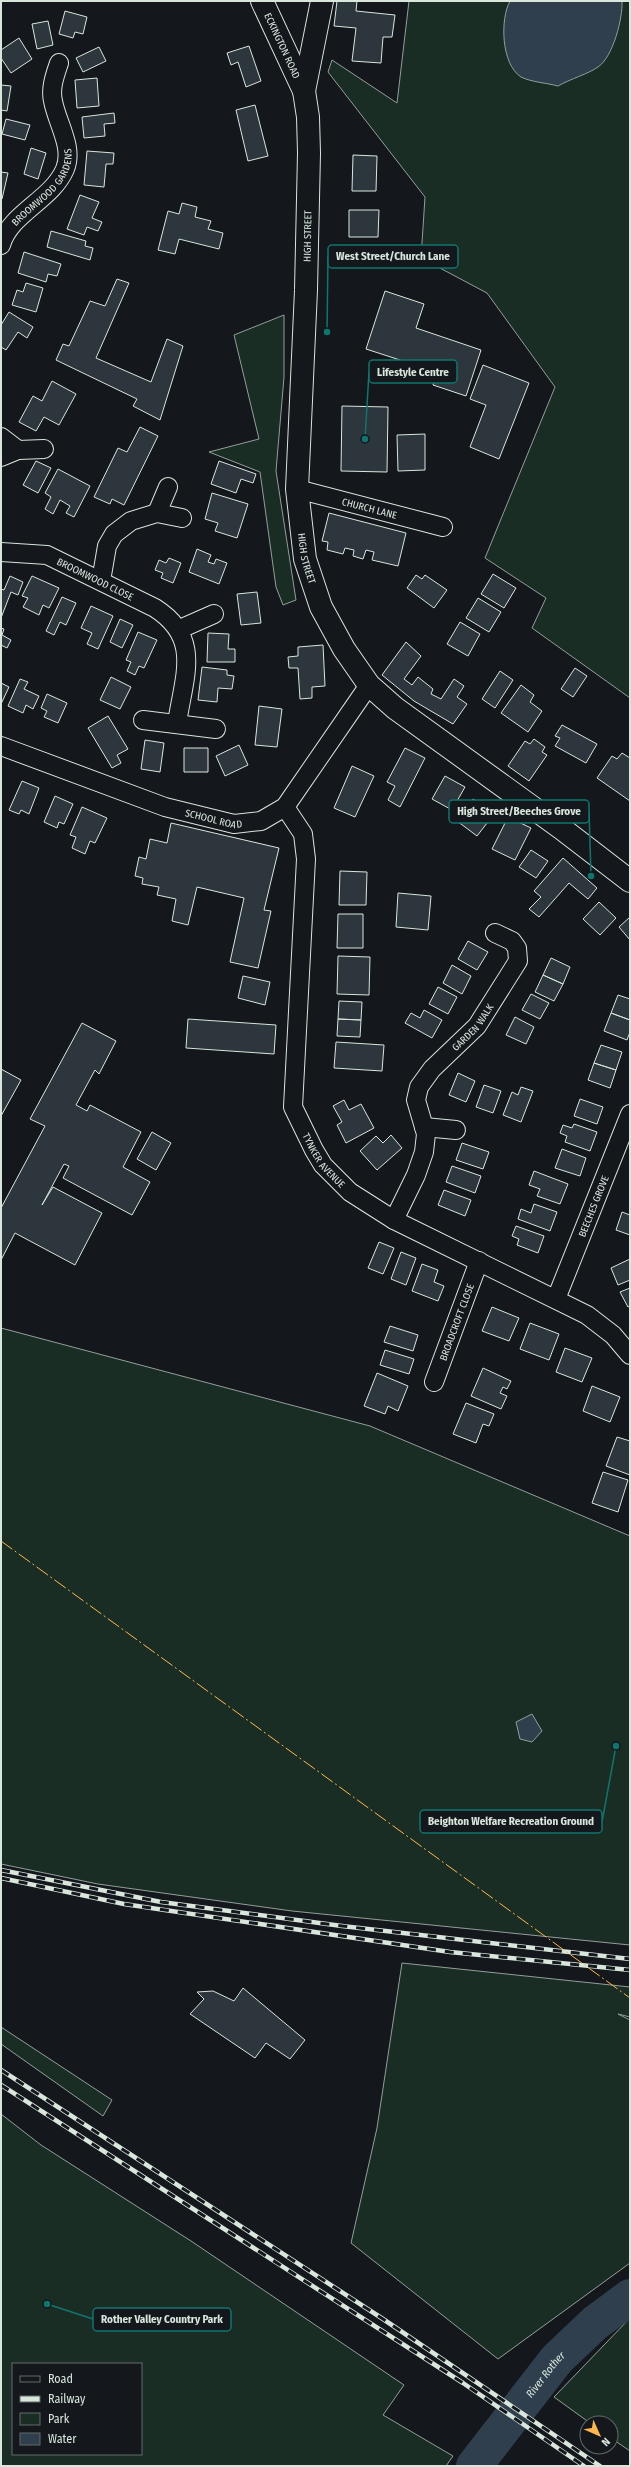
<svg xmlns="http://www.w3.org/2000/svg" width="631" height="2467" viewBox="0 0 631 2467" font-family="'Fira Sans Condensed',sans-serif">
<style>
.green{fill:#1a2d24;stroke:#939e99;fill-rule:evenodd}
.water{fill:#2f3f4d;stroke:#939e99}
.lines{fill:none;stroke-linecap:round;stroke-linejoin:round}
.river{stroke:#2f3f4d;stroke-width:36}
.building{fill:#2c363c;stroke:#d8e6dc}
.minor-casing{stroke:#d8e6dc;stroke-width:20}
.tertiary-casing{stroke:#d8e6dc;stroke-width:24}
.minor{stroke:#14181c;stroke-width:18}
.tertiary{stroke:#14181c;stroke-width:22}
.rail-casing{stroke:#d8e6dc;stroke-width:4.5}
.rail{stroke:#14181c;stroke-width:3;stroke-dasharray:9;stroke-linecap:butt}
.power{stroke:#ffb74d;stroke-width:1;stroke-dasharray:14 3 2 3;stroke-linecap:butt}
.labels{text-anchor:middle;stroke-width:3;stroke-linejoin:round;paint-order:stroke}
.street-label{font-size:10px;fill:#d8e6dc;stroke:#14181c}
.water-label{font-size:11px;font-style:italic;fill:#d8e6dc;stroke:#14181c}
.leader{fill:none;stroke:#0f766e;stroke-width:1.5}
.callout-dot{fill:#0f766e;stroke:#14181c;stroke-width:1.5}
.callout{fill:#14181c;stroke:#0f766e;stroke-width:1.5}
.callout-label{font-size:11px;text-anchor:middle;font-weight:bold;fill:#d8e6dc}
</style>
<rect width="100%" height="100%" fill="#14181c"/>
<path class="green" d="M409,1H630V698L532,628L546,598L485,558L555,387L487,293L421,258L425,197L328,72L332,60L397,103Z
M284,315V377L276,471L296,600L283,605L276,587L260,472L209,452L259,439L234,335Z
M1,1328L370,1426L630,1536V1945L292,1911L98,1884L1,1864Z
M402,1963L630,1987V2017L618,2014L630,2020V2263L498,2359L351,2243L377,2128Z
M1,2027L112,2100L103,2116L1,2044Z
M1,2114L41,2145L191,2241L404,2385L383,2415L453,2456L446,2466H1ZM13,2364H141V2454H13Z
M630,2318V2451L611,2438V2423H590L554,2397Z"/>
<path class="water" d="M510,1H622C623,18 613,57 598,67C588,74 570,79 558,86C547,83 531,82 521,77C501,64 500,19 510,1Z
M532,1714L542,1731L532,1742L520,1739L516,1722Z"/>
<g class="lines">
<path class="river" id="s1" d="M474,2466L557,2359L595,2323L630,2297"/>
</g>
<path class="building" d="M337,1H357L356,11L395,15L392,37H383L381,63L352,61L356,28L334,26Z
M65,11L87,17L83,34L75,32L73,38L59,34Z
M48,21L53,45L37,49L32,24Z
M19,38L32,59L11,73L1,58V50Z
M249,46L261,81L246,87L238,62L231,65L227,53Z
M99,47L106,61L83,72L76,58Z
M97,78L99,106L77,108L75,80Z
M1,85L11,86L7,111L1,110Z
M255,105L268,156L248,161L236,110Z
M114,113L115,123L104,124L105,136L84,138L82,117Z
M6,119L30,125L25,140L2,134Z
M31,148L46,153L38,179L24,174Z
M87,151L114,153L113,164H106L104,187L84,185Z
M353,155L377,156L376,191H352Z
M1,172L8,173L2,199L1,198Z
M80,195L99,202L92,218L102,222L98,231L87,227L84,235L67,229Z
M182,203L197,207L195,217L211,221L208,229L223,233L219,249L179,239L175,254L158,250L168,211L179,214Z
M349,210H379L378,237H349Z
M51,231L86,241L85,246L93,248L90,260L47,247Z
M24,252L61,264L57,276L48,274L46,282L18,273Z
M117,279L129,283L96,358L151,382L167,339L183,346L160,420L133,406L137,399L56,360L63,344L69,346L90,301L105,306Z
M26,283L43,288L36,312L12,305L17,290L23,292Z
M385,291L424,304L416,328L481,350L466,396L433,385L437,372L366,349Z
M9,312L33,327L27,338L18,332L6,350L1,347V325Z
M483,365L529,383L499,459L470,447L486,405L470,399Z
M52,381L76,394L59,425L44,417L36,431L19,422L33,396L42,401Z
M342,406L388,407L387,472L341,471Z
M140,427L158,436L124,505L112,499L110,504L94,497L118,448L127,452Z
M425,434V470L398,471L397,435Z
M36,461L51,468L38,493L23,485Z
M219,461L256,474L253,483L241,479L236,493L211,484Z
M58,469L90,486L74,517L66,513L70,506L60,500L53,514L45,509L51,497L45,493Z
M212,493L248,504L237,538L215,531L218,523L205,519Z
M329,513L406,533L398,566L372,560L374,552L366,550L363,559L353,556L354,550L345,548L343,554L327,550L328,542L322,541Z
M197,549L211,555L208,562L214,564L216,559L227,563L219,584L189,572Z
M169,558L181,563L173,583L161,578L163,573L155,570L159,560L166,563Z
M493,574L516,588L504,608L481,594Z
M416,575L422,579L425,575L447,590L434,608L407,588Z
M10,576L23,582L18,595L11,592L1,618V589L4,590Z
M32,576L59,588L49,608L43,605L39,615L23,607L28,598L22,596Z
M257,592L261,623L241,625L237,594Z
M62,597L76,603L66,625L60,622L54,635L46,631Z
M478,598L501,612L489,632L466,618Z
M91,606L113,616L98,649L87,644L92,633L81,628Z
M120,619L133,625L122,648L110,642Z
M460,622L480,634L468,656L447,644Z
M1,628L4,629L2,635L11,640L7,648L1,645Z
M138,632L157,640L144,668L139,666L135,675L127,671L131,662L126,660Z
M208,633L229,634L228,649H235V662H207Z
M406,642L421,656L404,679L412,685L418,677L433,689L431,694L441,699L454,679L464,686L457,697L467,704L453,724L414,701L382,675Z
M323,645L325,686L312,687V698L300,699L298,668H289L288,657L298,656V647Z
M202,667L227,670V675L234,676L232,689L218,688L217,702L198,700Z
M575,668L587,676L573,697L561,689Z
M500,671L513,680L495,708L482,699Z
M111,677L131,687L120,709L100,700Z
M20,679L28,682L24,689L39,696L33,709L26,705L23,713L8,706Z
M1,683L9,687L1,704Z
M521,685L534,695L530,702L542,711L528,732L501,713Z
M47,694L67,703L58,723L44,717L47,711L41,708Z
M259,706L282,709L277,747L255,745Z
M108,716L128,749L117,755L121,763L112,768L88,728Z
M562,725L597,744L586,763L555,746L560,738L555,736Z
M534,739L545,747L542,752L547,755L529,781L508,766L525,741L530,744Z
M145,740L164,743L160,772L141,769Z
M239,745L248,765L225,776L216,756Z
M184,748H208V772H184Z
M405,748L425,758L400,807L388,800L395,786L387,782Z
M622,753L630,758V801L597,778L612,756L617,759Z
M352,766L374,776L355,817L334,808Z
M445,776L465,787L452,810L432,799Z
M22,781L39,788L29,814L21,810L19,814L9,810Z
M55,796L73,804L64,824L59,822L57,828L44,822Z
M473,799L494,814L477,836L457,821Z
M82,807L107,818L95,843L90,841L85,854L72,848L76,837L70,835Z
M508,817L531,828L515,860L492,849Z
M171,823L279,848L264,910L271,911L258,968L230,962L244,898L197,887L188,925L172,921L176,899L157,895L159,887L142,884L143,878L135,876L139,857L146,859L150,839L167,843Z
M531,850L548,861L536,878L519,867Z
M563,858L597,888L588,899L569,883L539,917L529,909L541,897L534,891Z
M340,871L367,872L366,905H339Z
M398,893L431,896L428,930L396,927Z
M599,902L616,918L600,935L583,919Z
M338,914H363V948H337Z
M630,917V940L619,927Z
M468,941L488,952L477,970L458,959Z
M338,956L370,957L369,995L337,994Z
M551,958L570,967L563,984L543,975Z
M452,965L471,976L462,994L443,983Z
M543,975L563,984L554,1001L535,992Z
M243,976L270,982L265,1005L238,998Z
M438,987L457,997L448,1014L429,1004Z
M531,994L549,1003L540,1019L522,1010Z
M618,995L630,999V1020L611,1013Z
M339,1001L362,1002L361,1020L338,1019Z
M424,1010L442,1020L432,1038L405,1023L411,1013L420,1018Z
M611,1013L630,1020V1032L627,1040L604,1031Z
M515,1017L534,1027L526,1044L506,1035Z
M188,1019L276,1025L274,1054L186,1048Z
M338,1019L361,1020L360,1037L337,1036Z
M82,1023L116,1041L99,1074L95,1070L76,1105L87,1111L90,1105L141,1132L123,1167L150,1182L132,1215L63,1178L69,1166L64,1164L42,1205L53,1187L102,1213L75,1265L15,1233L1,1260V1208L45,1126L30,1119Z
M336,1042L384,1045L382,1071L334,1068Z
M601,1045L622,1052L616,1070L594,1063Z
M594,1063L616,1070L610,1088L588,1080Z
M1,1069L21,1080L1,1116Z
M458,1073L475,1081L466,1102L449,1095Z
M484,1085L501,1091L493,1113L476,1107Z
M521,1087L533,1091L521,1122L503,1115L512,1092L518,1095Z
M580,1099L603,1107L597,1124L574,1116Z
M344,1100L349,1110L361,1104L374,1128L346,1143L337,1125L342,1122L333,1106Z
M574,1124L597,1132L590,1151L565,1142L567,1136L560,1133L563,1125L572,1128Z
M152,1132L171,1143L156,1170L137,1159Z
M391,1135L402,1148L377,1170L360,1151L376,1136L383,1143Z
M462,1143L489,1152L483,1169L456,1160Z
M562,1149L586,1158L580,1176L555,1168Z
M452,1166L481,1176L475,1193L446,1182Z
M534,1171L568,1184L560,1204L537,1196L540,1189L529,1185Z
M444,1190L471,1200L465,1216L438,1205Z
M534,1204L557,1212L550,1231L518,1219L521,1209L531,1213Z
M622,1212L630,1215V1235L616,1230Z
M516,1226L544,1236L538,1253L517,1245L519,1239L512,1236Z
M379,1242L394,1248L383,1274L368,1268Z
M401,1252L416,1258L406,1285L391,1279Z
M630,1259V1280L618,1285L611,1268Z
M422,1264L438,1270L434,1282L444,1286L438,1301L412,1291Z
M630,1288V1306L628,1307L620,1292Z
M492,1307L519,1318L509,1341L482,1331Z
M530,1323L559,1334L549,1360L520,1349Z
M390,1326L418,1335L413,1351L384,1342Z
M565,1348L592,1358L582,1382L556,1372Z
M385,1350L414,1359L409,1374L380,1365Z
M483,1368L511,1381L507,1389L503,1387L500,1393L507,1396L501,1409L471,1396Z
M377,1373L408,1386L398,1411L388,1406L385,1414L364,1406Z
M592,1386L620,1397L610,1422L583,1411Z
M466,1403L494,1414L489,1426L483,1424L476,1443L453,1434Z
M617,1437L630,1441V1475L606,1466Z
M603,1472L628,1480L618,1512L592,1503Z
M243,1988L305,2040L290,2059L266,2043L255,2058L190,2014L204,1999L197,1992L213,1991L234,2001Z"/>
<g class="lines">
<defs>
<g id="minor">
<path id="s2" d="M1,245C10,213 52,200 65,169C74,147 57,123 53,101C50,88 55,75 59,63"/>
<path d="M1,437L18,450"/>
<path d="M1,457L18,450L44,449"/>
<path id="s3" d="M297,489L443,527"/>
<path d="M157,513L168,487"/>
<path id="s4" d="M1,552L47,555L155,608C202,638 184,676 177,723"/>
<path d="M101,581L107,546L114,534L131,521L157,513L182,518"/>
<path d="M180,629L214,614"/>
<path d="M143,720L216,729"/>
<path id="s5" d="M1,746L165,807L234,824L261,821L285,807L369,685"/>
<path id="s6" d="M285,807L303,834L306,859L293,1107L314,1150L323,1165L350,1192L394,1220L587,1315L613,1335L630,1355"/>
<path d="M424,1127L456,1130"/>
<path id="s7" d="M394,1220L416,1175L424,1152L426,1134L416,1100L419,1087L432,1069L477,1026L518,961L517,948L512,941L495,933"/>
<path id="s8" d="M556,1299L630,1114"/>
<path id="s9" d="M434,1382L479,1261"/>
</g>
<g id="tertiary">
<path id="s10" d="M262,1L304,91L308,117L309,153L306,290L297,489L305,559L321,607L344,649L369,685L395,708L561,828L630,881"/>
<path d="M304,91L322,1"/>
</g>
</defs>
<use href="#minor" class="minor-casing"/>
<use href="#tertiary" class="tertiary-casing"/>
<use href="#minor" class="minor"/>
<use href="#tertiary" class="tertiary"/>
<defs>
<path id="rail" d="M1,1870L161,1902L342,1926L630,1959
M1,1878L124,1904L450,1952L630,1970
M1,2070L383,2319L600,2466
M1,2085L463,2383L584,2466"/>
</defs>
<use href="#rail" class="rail-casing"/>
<use href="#rail" class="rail"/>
<path class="power" d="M1,1541L630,1998"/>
</g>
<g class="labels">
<g class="street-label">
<text dy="4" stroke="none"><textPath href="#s10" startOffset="49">ECKINGTON ROAD</textPath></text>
<text dy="4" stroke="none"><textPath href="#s2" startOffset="73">BROOMWOOD GARDENS</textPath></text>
<text transform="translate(307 236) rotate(-89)" y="4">HIGH STREET</text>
<text dy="4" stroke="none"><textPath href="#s3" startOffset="75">CHURCH LANE</textPath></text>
<text dy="4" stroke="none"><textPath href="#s10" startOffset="568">HIGH STREET</textPath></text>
<text dy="4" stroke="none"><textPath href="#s4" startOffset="100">BROOMWOOD CLOSE</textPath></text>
<text dy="4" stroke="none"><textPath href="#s5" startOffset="225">SCHOOL ROAD</textPath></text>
<text dy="4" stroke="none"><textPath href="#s7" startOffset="222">GARDEN WALK</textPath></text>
<text dy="4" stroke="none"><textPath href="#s6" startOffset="368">TYNKER AVENUE</textPath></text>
<text dy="4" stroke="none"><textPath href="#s8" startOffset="100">BEECHES GROVE</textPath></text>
<text dy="4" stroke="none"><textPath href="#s9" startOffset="64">BROADCROFT CLOSE</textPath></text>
</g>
<g class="water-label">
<text dy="4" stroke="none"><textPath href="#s1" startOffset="116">River Rother</textPath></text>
</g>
</g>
<path class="leader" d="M327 332L328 256M365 439L369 372M591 876L589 811M616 1746L602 1822M47 2304L93 2319"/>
<g class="callout-dot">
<circle cx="327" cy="332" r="4"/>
<circle cx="365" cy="439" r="4"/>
<circle cx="591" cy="876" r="4"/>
<circle cx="616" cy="1746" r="4"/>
<circle cx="47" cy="2304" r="4"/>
</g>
<g class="callout">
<rect x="328" y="245" width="130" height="23" rx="4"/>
<rect x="369" y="360" width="88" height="23" rx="4"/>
<rect x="449" y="800" width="140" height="23" rx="4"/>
<rect x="420" y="1810" width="182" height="23" rx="4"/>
<rect x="93" y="2308" width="138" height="23" rx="4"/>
</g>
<g class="callout-label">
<text x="393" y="260">West Street/Church Lane</text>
<text x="413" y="376">Lifestyle Centre</text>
<text x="519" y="815">High Street/Beeches Grove</text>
<text x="511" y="1825">Beighton Welfare Recreation Ground</text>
<text x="162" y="2323">Rother Valley Country Park</text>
</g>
<rect width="631" height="2467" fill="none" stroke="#d8e6dc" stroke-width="4"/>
<rect x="12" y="2363" width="130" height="92" fill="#14181c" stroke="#626a69"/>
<rect x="20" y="2376" width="20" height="6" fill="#14181c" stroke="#626a69"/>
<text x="48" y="2383" font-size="12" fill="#d8e6dc">Road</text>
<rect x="20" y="2396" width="20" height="6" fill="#d8e6dc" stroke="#626a69"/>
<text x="48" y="2403" font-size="12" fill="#d8e6dc">Railway</text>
<rect x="20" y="2413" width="20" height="12" fill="#1a2d24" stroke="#626a69"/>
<text x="48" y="2423" font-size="12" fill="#d8e6dc">Park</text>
<rect x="20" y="2433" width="20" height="12" fill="#2f3f4d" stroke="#626a69"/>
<text x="48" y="2443" font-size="12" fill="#d8e6dc">Water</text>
<g transform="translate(599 2435) rotate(135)"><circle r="19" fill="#14181c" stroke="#626a69"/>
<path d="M0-3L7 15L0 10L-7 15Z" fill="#ffb74d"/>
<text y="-6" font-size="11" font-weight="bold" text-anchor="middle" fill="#d8e6dc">N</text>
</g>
</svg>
